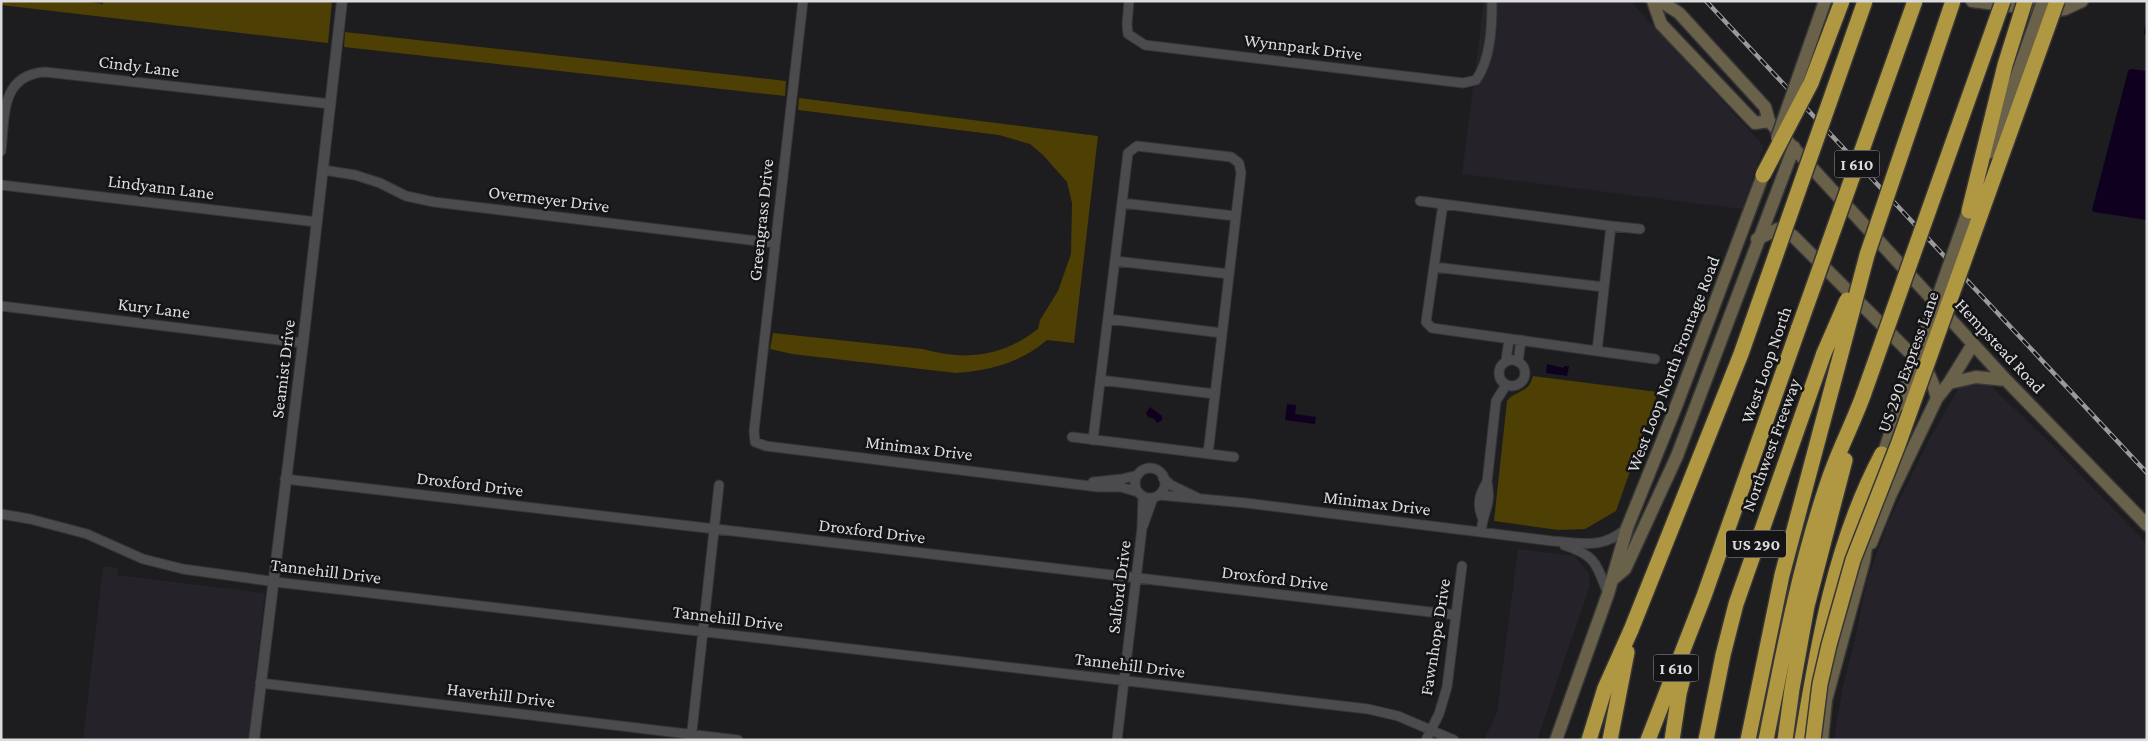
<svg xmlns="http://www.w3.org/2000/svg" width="2148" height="741" viewBox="0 0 2148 741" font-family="'Crimson Pro',serif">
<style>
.built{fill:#26222a}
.green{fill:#4e3f05}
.water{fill:#10001f}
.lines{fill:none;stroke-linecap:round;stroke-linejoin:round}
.stream{stroke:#10001f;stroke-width:2.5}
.minor-casing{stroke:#363637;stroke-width:11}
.tertiary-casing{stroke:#363637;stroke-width:12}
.secondary-casing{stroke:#363637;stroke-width:15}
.motorway-casing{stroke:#363637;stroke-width:18}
.minor{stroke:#4b4a4c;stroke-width:9}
.tertiary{stroke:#4b4a4c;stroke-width:10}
.secondary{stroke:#696149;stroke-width:12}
.motorway{stroke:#b09741;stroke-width:15}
.rail-casing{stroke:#9a999b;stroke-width:4.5}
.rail{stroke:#141315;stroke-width:2.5;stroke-dasharray:8;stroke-linecap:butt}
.secondary-bridge-casing{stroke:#363637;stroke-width:15;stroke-linecap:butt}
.motorway-bridge-casing{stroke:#363637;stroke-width:18;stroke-linecap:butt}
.secondary-bridge{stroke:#696149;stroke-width:12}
.motorway-bridge{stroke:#b09741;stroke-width:15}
.labels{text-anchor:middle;stroke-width:5;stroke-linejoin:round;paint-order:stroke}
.shield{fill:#141315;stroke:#a09fa1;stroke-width:1}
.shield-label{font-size:16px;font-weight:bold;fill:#dcdbdd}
.street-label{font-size:18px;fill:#dcdbdd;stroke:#141315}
</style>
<rect width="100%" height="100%" fill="#1d1c1e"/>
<path class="built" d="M1484,1H1630L1764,146L1742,209L1462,174Z
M1990,385L2052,445L2147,544V740H1834L1842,690L1855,639L1867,581L1887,525L1930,438L1960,386Z
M1518,549L1575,556L1589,574L1590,585L1537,740H1484L1497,712Z
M103,566L118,568L117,575L265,593L248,740H83Z"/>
<path class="green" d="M1,1H83L103,4V1H332L328,43L1,5Z
M345,32L786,81L785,96L344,47Z
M799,98L1098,136L1074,343L1047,340C1020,363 991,370 956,373L792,354L770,349L773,333L923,349C966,361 1002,357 1038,329L1040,320L1058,291L1071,254L1072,203L1067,182L1043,155L1030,144L999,135L798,110Z
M1533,376L1658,392L1616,511L1585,529L1558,530L1494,521L1507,401C1516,389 1528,395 1533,376Z"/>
<path class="water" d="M2131,69L2147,71V220L2094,212L2092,210L2128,71Z
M1547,364L1564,368V366H1569L1567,376L1546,373Z
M1287,404L1296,405L1295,414L1316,417L1315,424L1285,420Z
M1150,407L1162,416V420L1157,423L1154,419L1148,417L1146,413Z"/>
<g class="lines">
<path class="stream" d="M2145,33L2147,22"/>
<defs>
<path id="minor" d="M803,1L754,431L755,442L766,446L1098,487H1121L1138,492
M1129,1L1127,24L1128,34L1145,45L1463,83L1476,80C1491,59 1492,26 1492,1
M1,151C5,117 0,75 45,72L331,104
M323,170L355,175L380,183L406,196L434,202L775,243
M1,185L317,222
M1420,201L1443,204
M1122,203L1235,216
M1443,204L1611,226L1597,351L1432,328L1426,322Z
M1611,226L1640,229
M1115,261L1229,274
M1434,267L1604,287
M1,306L303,343
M1108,319L1222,333
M1597,351L1655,359
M1499 373a13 13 0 1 1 26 0a13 13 0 1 1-26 0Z
M1506,361L1509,339
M1518,362L1521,340
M1100,380L1215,394
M1072,437L1234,457
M1093,440L1128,153L1137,146L1231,157L1239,163L1241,173L1208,454
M1135 483a15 15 0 1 1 30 0a15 15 0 1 1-30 0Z
M1163,478L1171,485L1198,498
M285,479L1456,615
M1093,482L1122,479L1138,475
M1159,495L1246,503L1552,541C1584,543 1601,550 1627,528
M1,514L30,519L87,534L143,559L183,569L284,583L1368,709L1398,716L1454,740
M1482,517C1477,504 1479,495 1487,482
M1143,526L1153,498
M1481,532C1483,510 1492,506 1487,482L1496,401L1506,385
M1564,545C1597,556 1596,564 1608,594
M260,683L738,740
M691,740L719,485
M1117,740L1142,528L1143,497
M1426,740L1439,714L1447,687L1462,566"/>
<path id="tertiary" d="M254,740L303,343L342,1"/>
<path id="secondary" d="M1653,1L1661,24L1755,123L1769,121
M1660,1L1679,13L1765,107L1769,121L2006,380L2147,525
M1972,1L2052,11L2065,9L2082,1
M1757,239L1778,229L1793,236L1927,370L1933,384L1937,398
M1949,383L1976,377L2006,380
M1880,464L1900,404
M1871,543L1890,496L1937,398L1949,383L1973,344
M1612,580L1625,569L1677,456L1794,147
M1556,740L1608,594L1627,528L1677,404L1763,175
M1822,740L1826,700L1864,561L1868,533"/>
<path id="motorway" d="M1589,740L1605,688L1631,630
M1610,740L1627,652
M1648,740L1704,596L1799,327
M1672,740L1679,694L1687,663
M1706,740L1723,655L1736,604L1824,353
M1748,740L1782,575L1838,365
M1766,740C1783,654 1799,568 1827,485C1837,453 1853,424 1864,393
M1785,740L1792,689L1807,606L1845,460
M1802,740C1818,643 1835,542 1882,454"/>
</defs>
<use href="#minor" class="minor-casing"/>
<use href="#tertiary" class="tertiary-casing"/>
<use href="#secondary" class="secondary-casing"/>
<use href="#motorway" class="motorway-casing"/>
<use href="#minor" class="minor"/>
<use href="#tertiary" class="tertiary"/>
<use href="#secondary" class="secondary"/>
<use href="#motorway" class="motorway"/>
<defs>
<path id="rail" d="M1706,1L2147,473"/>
</defs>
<use href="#rail" class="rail-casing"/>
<use href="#rail" class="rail"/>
<defs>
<path id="secondary-bridge" d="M1777,138L1825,1
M1990,152L2043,1
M1900,404L1971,203"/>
<path id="motorway-bridge" d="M1763,175L1811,83L1842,1
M1969,211L2005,65L2025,1
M1799,327L1915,1
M1824,353L1847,300
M1838,365L1867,255L1953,1
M1864,393L2003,1
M1631,630L1741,354L1865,1
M1813,740L1820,684L1829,645L1853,560L1898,445L2057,1"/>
</defs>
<use href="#secondary-bridge" class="secondary-bridge-casing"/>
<use href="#motorway-bridge" class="motorway-bridge-casing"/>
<use href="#secondary-bridge" class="secondary-bridge"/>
<use href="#motorway-bridge" class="motorway-bridge"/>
</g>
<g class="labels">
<g class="shield">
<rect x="1834.5" y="150.5" width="45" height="27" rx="4"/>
<rect x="1726" y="530.5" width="60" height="27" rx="4"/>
<rect x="1653.5" y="654.5" width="45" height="27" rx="4"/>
</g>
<g class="shield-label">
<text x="1857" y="170">I 610</text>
<text x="1756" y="550">US 290</text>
<text x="1676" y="674">I 610</text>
</g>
<g class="street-label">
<text transform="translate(1303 47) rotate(7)" y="6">Wynnpark Drive</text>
<text transform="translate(139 66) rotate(7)" y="6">Cindy Lane</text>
<text transform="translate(161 187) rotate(7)" y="6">Lindyann Lane</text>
<text transform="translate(549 199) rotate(7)" y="6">Overmeyer Drive</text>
<text transform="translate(761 220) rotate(-84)" y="6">Greengrass Drive</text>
<text transform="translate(154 308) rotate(7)" y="6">Kury Lane</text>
<text transform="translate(2000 346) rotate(47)" y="6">Hempstead Road</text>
<text transform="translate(1908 362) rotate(-70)" y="6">US 290 Express Lane</text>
<text transform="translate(1673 364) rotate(-69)" y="6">West Loop North Frontage Road</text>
<text transform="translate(1766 365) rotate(-71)" y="6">West Loop North</text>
<text transform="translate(283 369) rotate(-83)" y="6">Seamist Drive</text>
<text transform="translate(1771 445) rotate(-70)" y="6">Northwest Freeway</text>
<text transform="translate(919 448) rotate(7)" y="6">Minimax Drive</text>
<text transform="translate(470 484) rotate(7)" y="6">Droxford Drive</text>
<text transform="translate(1377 503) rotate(7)" y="6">Minimax Drive</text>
<text transform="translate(872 531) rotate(7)" y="6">Droxford Drive</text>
<text transform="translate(326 571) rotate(7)" y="6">Tannehill Drive</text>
<text transform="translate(1275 578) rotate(7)" y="6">Droxford Drive</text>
<text transform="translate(1119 587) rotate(-83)" y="6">Salford Drive</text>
<text transform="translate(728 618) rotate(7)" y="6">Tannehill Drive</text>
<text transform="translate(1435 637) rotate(-81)" y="6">Fawnhope Drive</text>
<text transform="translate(1130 665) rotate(7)" y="6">Tannehill Drive</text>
<text transform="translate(501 695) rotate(7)" y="6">Haverhill Drive</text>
</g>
</g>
<rect width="2148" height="741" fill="none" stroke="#dcdbdd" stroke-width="5"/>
</svg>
